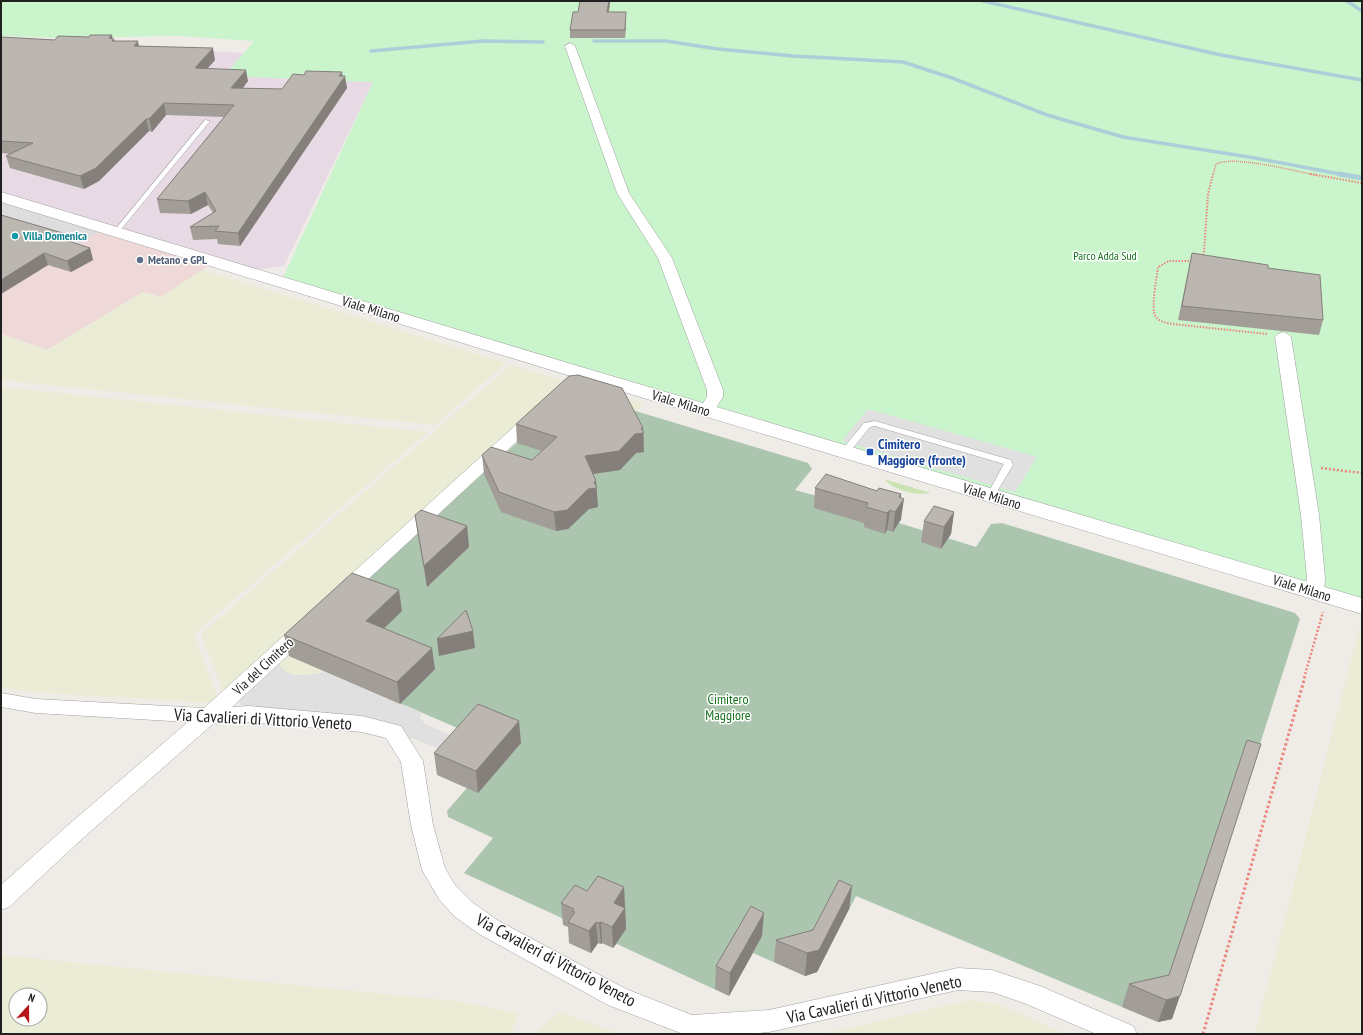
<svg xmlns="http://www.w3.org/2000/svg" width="1363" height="1035" viewBox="0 0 1363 1035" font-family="'PT Sans Narrow',sans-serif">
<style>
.residential{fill:#dedddd}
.commercial{fill:#eed9d8}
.industrial{fill:#e7dae5}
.farmland{fill:#eaecd5;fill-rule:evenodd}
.grass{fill:#cbe3b3}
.cemetery{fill:#abc5ae}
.park{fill:#c9f4cc}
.parking{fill:#e0e0e0}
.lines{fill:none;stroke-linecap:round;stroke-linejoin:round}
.stream-far1{stroke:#adced8;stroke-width:3.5}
.stream{stroke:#adced8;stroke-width:5}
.service-casing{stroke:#a1a1a1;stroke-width:1}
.minor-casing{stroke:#a1a1a1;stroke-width:1}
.tertiary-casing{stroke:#a1a1a1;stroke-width:1}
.path-far3{stroke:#eb877d;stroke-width:1.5;stroke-dasharray:1 1;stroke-linecap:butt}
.path-far2{stroke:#eb877d;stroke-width:2;stroke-dasharray:1.5 1.5;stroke-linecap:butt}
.path-far1{stroke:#eb877d;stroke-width:2.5;stroke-dasharray:2 2;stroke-linecap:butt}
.path{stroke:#eb877d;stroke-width:3;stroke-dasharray:2.5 2.5;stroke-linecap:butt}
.service{fill:#fff;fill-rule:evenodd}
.minor{fill:#fff;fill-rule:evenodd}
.tertiary{fill:#fff;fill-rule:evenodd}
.wall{fill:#a29d97}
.shaded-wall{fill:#847f7b}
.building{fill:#bcb6b0;stroke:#847f7b}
.culture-dot{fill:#0f9aa8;stroke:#fff;stroke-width:1.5}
.service-dot{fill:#5c6f8a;stroke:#fff;stroke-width:1.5}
.transit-dot{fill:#1a4fb4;stroke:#fff;stroke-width:1.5}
.labels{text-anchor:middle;stroke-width:3;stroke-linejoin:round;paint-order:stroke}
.far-culture-label{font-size:12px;font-weight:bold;fill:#0d838f;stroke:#fff;text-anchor:start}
.far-park-label{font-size:12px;fill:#18731f;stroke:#fff}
.far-service-label{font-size:12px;font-weight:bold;fill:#4e5e75;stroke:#fff;text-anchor:start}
.street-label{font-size:14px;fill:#202020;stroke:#fff}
.transit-label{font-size:14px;font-weight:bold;fill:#164399;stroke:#fff;text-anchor:start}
.park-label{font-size:14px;fill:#18731f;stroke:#fff}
.near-street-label{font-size:17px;fill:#202020;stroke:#fff}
</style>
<rect width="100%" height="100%" fill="#efece7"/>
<path class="residential" d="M1,197L105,228L39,270L11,264L32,249L63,232L1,264Z"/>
<path class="commercial" d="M105,228L216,261L161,297L143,292L47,350L1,334V294Z"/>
<path class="industrial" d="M1,39L244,53L224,76L373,82L284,266L235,272L1,195Z"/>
<path class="farmland" d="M202,270L219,275L506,363L435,425L1,380V334L47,350L143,292L161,297Z
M511,365L565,381L223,691L201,634Z
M1,387L428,432L194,634L217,696L210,703L30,692L1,687Z
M593,387L642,403V405L637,411L579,394L289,656L325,672L306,675H293L285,671L280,665L279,660L563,395Z
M1359,629L1362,630V1034H1255Z
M1,955L455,1001L519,1013L511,1034H1ZM16,995H40V1019H16Z
M970,1000L998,1004L1065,1034H823Z
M560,1012L620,1034H537L539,1029Z"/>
<path class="grass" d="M884,479L931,493C916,496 895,491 884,479Z"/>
<path class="cemetery" d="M579,394L808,463L812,469L795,490L897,518L902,519L899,523L976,547L991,524L1002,523L1295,613L1300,619L1172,1019L1158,1022L856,896L817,972L805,976L753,953L729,996L617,944L613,948L602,943L601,944L598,943L591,953L569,943L576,933L566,920L464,873L493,838L448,817L447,811L502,747L289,656L288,649L570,395Z"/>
<path class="park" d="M1,1H1362V599L283,278L373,82L224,76L254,41L178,36L59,38L1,36Z"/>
<path class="parking" d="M868,409L1037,457L1015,492L842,441Z
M279,660L280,665L285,671L293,675H306L325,672L421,712L420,717L425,724L466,742L455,755L412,738L409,741L354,716L252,708L241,705L239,702L242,691Z"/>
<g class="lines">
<path class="stream-far1" d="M983,1L1221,55L1362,80
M1347,1L1362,11
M594,41H666L718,49L793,56L903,62L952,78L1047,115L1123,137L1255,158L1345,175
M371,51L483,41L543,42"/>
<path class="stream" d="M1339,174L1362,178"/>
<defs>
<path id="service" d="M205,120L210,121L118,233H114V231Z
M875,421L1011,460L1013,465L995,495L991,498L987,495L1004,464L875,426L870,427L848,454H842L841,452L842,450L864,423Z"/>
<path id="minor" d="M570,43L575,46L629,193L672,258L723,390V397L712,414L706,416L700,414L698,411L707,397V390L658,258L617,193L565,46Z
M1283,332L1288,334L1291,337L1319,515L1325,578L1324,592L1321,596L1314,598L1307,596L1304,592L1307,578L1301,515L1275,337L1278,334Z
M535,411L541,413L543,416L541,419L350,596L343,598L336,596L333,592L336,588L529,413Z
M304,622L311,624L314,629L311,634L232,707L249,706L362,716L401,726L423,761L433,825L445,868L455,885L472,902L497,920L626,989L692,1015L769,1010L958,968L992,970L1040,986L1133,1026L1137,1034H1096L1024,1003L992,992L958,990L769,1032L745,1034H683L608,1005L479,934L454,916L439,899L422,870L411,825L401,762L386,738L362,732L249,722L214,723L83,838L9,907L1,910V885L67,826L188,722L36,713L1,707V693L36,699L204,708L297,624Z"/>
<path id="tertiary" d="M1,192L588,369L1362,598V614L574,377L1,202Z"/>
</defs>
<use href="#service" class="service-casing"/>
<use href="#minor" class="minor-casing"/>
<use href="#tertiary" class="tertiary-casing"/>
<path class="path-far3" d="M1213,175L1216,164C1234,155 1294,171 1316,175"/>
<path class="path-far2" d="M1310,174L1362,183
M1202,258L1204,251L1208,194L1213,174
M1192,261H1169L1158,267C1157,277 1150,310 1156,317C1160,322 1167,323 1173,324L1267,334"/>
<path class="path-far1" d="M1321,468L1362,473
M1304,678L1323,612"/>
<path class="path" d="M1203,1034L1305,677"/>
<use href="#service" class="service"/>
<use href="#minor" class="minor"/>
<use href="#tertiary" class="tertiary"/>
</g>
<path class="wall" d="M610,3L609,12L626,19L625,38H570V30L578,12Z
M112,35V39L115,41L215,60L207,69L248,81L243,88L282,89L342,76L347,88L240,246L218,244L217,239L193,240L190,227L213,213L208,205L191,214L160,213L157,199L224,117L166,115L152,132L149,131L99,181L84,189L10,168L6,156L10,154L1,153V37L55,40Z
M1,215L66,234L67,241L90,248L93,260L71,272L48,265L1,294Z
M1192,253L1268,268L1323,320L1319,335L1178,320Z
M516,424L643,428L644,452L636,453L620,470L593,474L596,481L598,507L589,509L568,529L556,531L501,512L484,474L482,455L532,460L542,451L517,443Z
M815,488L901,494V519L893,532L887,530L885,534L864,527V523L814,508Z
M954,512L951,534L941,549L921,542L924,521Z
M415,515L467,526L469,547L427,587L418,536Z
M402,611L384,628L435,669L400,704L289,656L284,635Z
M521,743L478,793L437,775L434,753Z
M852,886L849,909L817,972L805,976L774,962L776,940L813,930Z
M624,887L626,929L613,948L602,943L601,944L598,943L591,953L569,943L568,927L563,925L561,903Z
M762,936L729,996L715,989L716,966Z
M1169,975L1172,1019L1158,1022L1122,1007L1129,984Z"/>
<path class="shaded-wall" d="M609,1H610V3L607,19V12Z
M626,12V19L625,38V30Z
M112,35L113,40L114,39L117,50L109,38Z
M138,41L140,52L134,46Z
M213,48L215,60L197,80L195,68Z
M246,70L248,81L234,99L231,88Z
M342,72L343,80L345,76L347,88L240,246L238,233Z
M164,103L166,115L152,132L149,119Z
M146,119L149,131L99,181L84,189L80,176Z
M205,192L208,205L191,214L188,201Z
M66,234L69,246L59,238Z
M90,248L93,260L71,272L67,261Z
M44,253L48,265L1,294V280Z
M641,428H643L644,452L636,453L620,470L586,475L585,456Z
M596,481L598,507L589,509L568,529L556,531L554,512L594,482Z
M901,494L900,505L904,499L901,519L893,532L895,512L899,497Z
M890,510L887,530L885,534L887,513Z
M954,512L951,534L941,549L944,527Z
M467,526L469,547L427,587L424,566Z
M399,590L402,611L370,642L366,621Z
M473,631L475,648L439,656L437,639Z
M432,648L435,669L400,704L397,682Z
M519,721L521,743L478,793L476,771Z
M852,886L849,909L817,972L805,976L807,953Z
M624,887L626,929L613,948L612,927L614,903Z
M764,913L762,936L729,996L730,973Z
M596,922L598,943L591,953L589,931Z
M601,922L602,943L601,944L599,923Z
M1180,996L1172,1019L1158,1022L1166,1000Z"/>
<path class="building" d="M580,1H609L607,12H626L625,30H570L573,12H578Z
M90,35H112L109,38L114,39L112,41H138L134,46L213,48L195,68L246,70L231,88L282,89L293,74L304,75L306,71L342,72L339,76H345L238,233L215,231L219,226L190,227L216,211L205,192L188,201L157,199L234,105L164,103L149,119H146L96,168L80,176L6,156L33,143L1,141V37L55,40L58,36L89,37Z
M1,215L66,234L59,238L90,248L67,261L44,253L1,280Z
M1192,253L1268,265V268L1320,275L1323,320L1182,306Z
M578,375L622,388L643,428H641L644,433L635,434L619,451L585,456L596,481L594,482L597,488L588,489L567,510L554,512L499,492L482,455L491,447L532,460L557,437L516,424L569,376Z
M826,474L877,491L879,488L901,494L899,497L904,499L895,512L890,510L887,513L866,507L868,503L815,488Z
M934,506L954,512L944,527L924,521Z
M421,510L467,526L424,566L415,515Z
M352,573L399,590L366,621L432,648L397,682L284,635Z
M466,610L473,631L437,639Z
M478,704L519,721L476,771L434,753Z
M1247,740L1261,744L1180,996L1166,1000L1129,984L1169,975Z
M598,876L624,887L614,903L625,908L612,927L601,922L599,923L596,922L589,931L568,922L575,912L572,911L574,909L561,903L575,885L587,891Z
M839,880L852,886L819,950L807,953L776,940L813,930Z
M751,906L764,913L730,973L716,966Z"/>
<circle class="culture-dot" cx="15" cy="236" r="4"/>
<circle class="service-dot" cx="140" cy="260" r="4"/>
<rect class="transit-dot" x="866" y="448" width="8" height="8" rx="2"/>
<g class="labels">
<g class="far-culture-label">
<text x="23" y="240">Villa Domenica</text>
</g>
<g class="far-park-label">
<text x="1105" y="260">Parco Adda Sud</text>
</g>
<g class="far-service-label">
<text x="148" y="264">Metano e GPL</text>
</g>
<g class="street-label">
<text transform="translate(371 309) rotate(17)" y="5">Viale Milano</text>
<text transform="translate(681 403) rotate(17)" y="5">Viale Milano</text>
<text transform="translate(992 496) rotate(17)" y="5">Viale Milano</text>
<text transform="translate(1302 588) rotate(17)" y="5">Viale Milano</text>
<text transform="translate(263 666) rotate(-43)" y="5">Via del Cimitero</text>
</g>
<g class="transit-label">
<text x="878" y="449">Cimitero<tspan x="878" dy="16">Maggiore (fronte)</tspan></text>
</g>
<g class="park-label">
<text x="728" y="704">Cimitero<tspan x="728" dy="16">Maggiore</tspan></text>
</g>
<g class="near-street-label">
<text transform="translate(263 719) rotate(3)" y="6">Via Cavalieri di Vittorio Veneto</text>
<text transform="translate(556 960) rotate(28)" y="6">Via Cavalieri di Vittorio Veneto</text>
<text transform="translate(874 999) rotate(-12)" y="6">Via Cavalieri di Vittorio Veneto</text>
</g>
</g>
<rect width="1363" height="1035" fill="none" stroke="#202020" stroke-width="4"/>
<g transform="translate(28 1007) rotate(21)"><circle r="19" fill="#ffffff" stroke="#a6a6a6"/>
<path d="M0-3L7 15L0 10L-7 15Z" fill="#b91618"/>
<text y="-6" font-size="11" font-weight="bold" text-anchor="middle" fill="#202020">N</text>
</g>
</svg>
